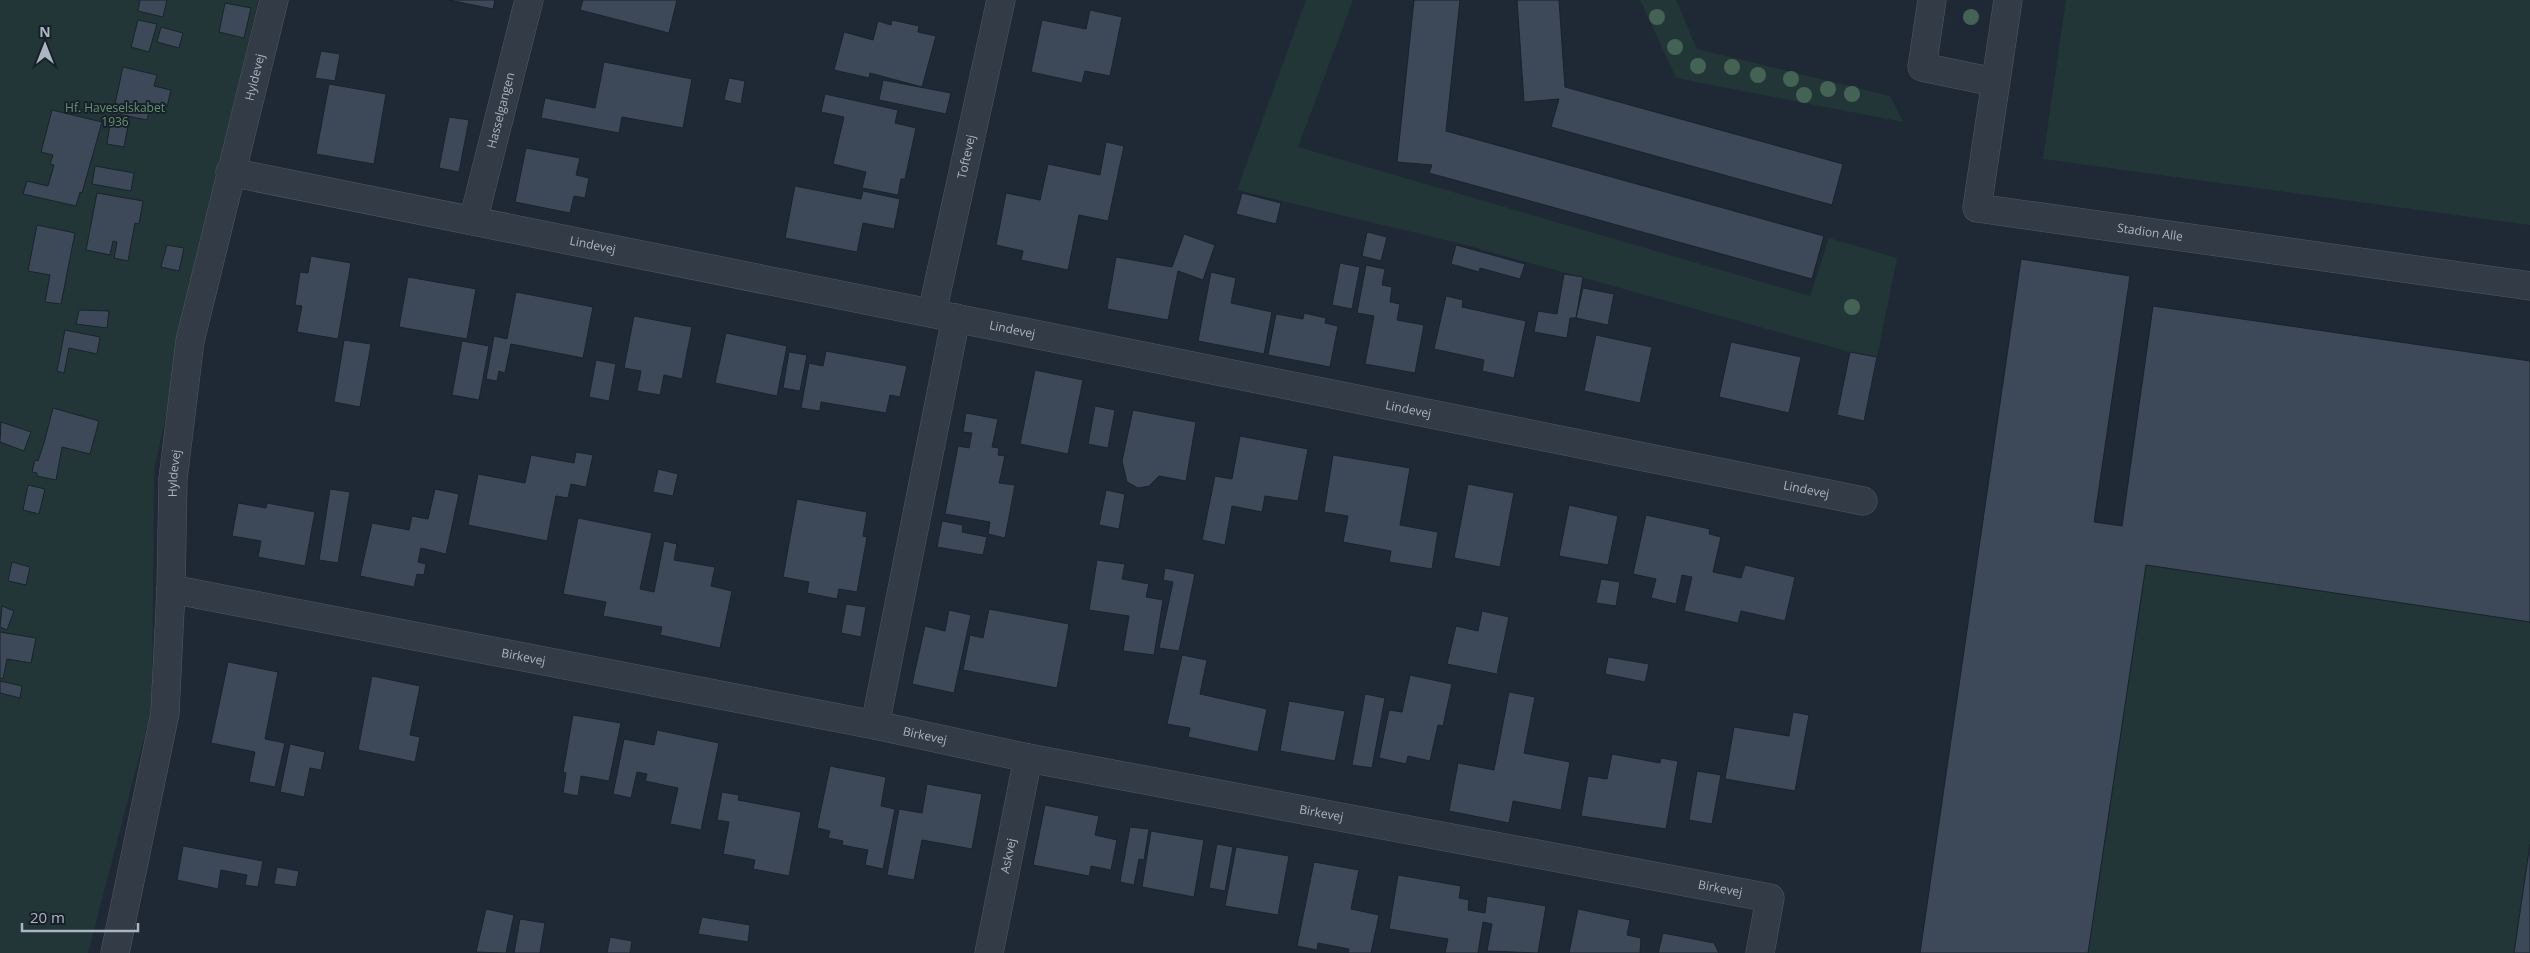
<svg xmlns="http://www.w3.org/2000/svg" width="2530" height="953" viewBox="0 0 2530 953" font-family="'Open Sans',sans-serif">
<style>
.green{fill:#223637}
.building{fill:#3d4958;stroke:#1a222c}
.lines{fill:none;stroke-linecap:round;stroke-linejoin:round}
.minor-casing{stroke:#505864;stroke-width:29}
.minor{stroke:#323b46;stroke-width:28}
.tree{fill:#456354}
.labels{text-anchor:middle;stroke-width:4;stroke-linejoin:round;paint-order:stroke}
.street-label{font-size:12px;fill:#acb5c3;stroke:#18202a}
.park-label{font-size:12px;fill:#64926e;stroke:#18202a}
</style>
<rect width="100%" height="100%" fill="#1f2935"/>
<path class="green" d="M0,0H258L154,470L152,707L88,953H0Z
M1306,0H1353L1298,147L1810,296L1829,238L1897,258L1877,357L1850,352L1458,243L1237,190Z
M1640,0H1676L1697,49L1890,96L1903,122L1676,78Z
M2066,0H2530V225L2043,159Z
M2146,565L2530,622V844L2514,953H2088Z"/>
<path class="building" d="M140,0H167L163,17L138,11Z
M449,0H495L493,9Z
M583,0H677L669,33L580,10Z
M1414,0H1460L1446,131L1824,236L1812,279L1429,173L1432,165L1397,162Z
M1517,0H1559L1565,87L1843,164L1832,205L1551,127L1559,99L1524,102Z
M225,3L251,8L244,38L219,32Z
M1090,10L1122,17L1110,76L1085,71L1082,83L1031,72L1042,20L1086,29Z
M138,20L157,24L149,52L131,47Z
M892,20L919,26L918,32L936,36L922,87L870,73L869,78L834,70L844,32L873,40L878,21L891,25Z
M161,27L183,33L179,48L157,42Z
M321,51L340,54L335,81L315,78Z
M604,62L692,79L683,128L622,117L619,133L541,118L545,98L595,108Z
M123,67L157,75L154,86L171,90L167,107L151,103L147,120L113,113Z
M729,78L745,81L741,104L724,100Z
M883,80L951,93L946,114L879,100Z
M329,84L386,94L374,164L316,154Z
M825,94L898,110L895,123L916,128L905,179H901L898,195L862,188L866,172L833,164L844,117L821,112Z
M52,110L102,122L82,193L80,192L76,206L23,194L27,181L48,186L54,165L50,164L53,155L41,152Z
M449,117L469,120L459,172L439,168Z
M110,123L128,126L124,147L107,144Z
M1106,142L1124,146L1108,221L1079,215L1068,270L1021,260L1023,251L996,245L1006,193L1040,200L1048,164L1100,175Z
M526,148L580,158L576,175L589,178L585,198L574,196L570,213L515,202Z
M95,166L134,173L131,191L92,184Z
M795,186L861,199L863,191L900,199L894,229L863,223L857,252L785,238Z
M97,193L143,201L139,224L135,223L128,261L114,258L117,242L113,241L110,255L86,250Z
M1242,193L1281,203L1276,224L1236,214Z
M37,225L75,233L61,304L45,302L50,275L28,271Z
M1367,232L1387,237L1381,261L1362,256Z
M1184,234L1215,245L1203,280L1178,271L1168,320L1107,309L1116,257L1172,267Z
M167,245L184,248L179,271L161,267Z
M1456,245L1525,264L1520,279L1480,268L1479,272L1451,264Z
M311,256L351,263L338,339L297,332L302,306L295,305L300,272L308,273Z
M2021,259L2130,276L2094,522L2122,526L2153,306L2530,361V622L2146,565L2088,953H1920Z
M1340,263L1360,267L1352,309L1332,305Z
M1366,265L1385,269L1382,285L1392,287L1390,302L1400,304L1397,320L1424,325L1415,373L1365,364L1374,316L1357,313Z
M1211,272L1236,278L1231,303L1272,312L1264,354L1198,341Z
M1564,274L1583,277L1576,318H1570L1567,338L1534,332L1538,311L1557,314Z
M408,277L476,289L467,339L399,327Z
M1583,288L1614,294L1608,325L1576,318Z
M516,292L593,307L583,358L511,344L505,373L499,371L497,381L486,379L494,336L507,339Z
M1446,296L1463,300L1462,307L1526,321L1514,378L1482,371L1484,360L1434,349Z
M79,310L109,311L107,328L76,324Z
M1304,313L1326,318L1325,323L1338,326L1330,367L1268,355L1276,314L1303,319Z
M634,316L692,327L682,379L664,375L660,395L637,391L641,371L624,368Z
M65,330L100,337L97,354L69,348L64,373L57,371Z
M726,333L787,346L777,396L715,383Z
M1596,335L1652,347L1640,403L1584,391Z
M344,340L371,344L360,407L334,402Z
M462,341L489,346L479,400L452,395Z
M1731,342L1801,357L1789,413L1719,397Z
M826,351L907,366L900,397L890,395L886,413L821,402L820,411L801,408L809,363L823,366Z
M789,352L807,355L800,391L783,388Z
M1850,352L1877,357L1864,421L1837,415Z
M596,360L616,364L609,401L589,397Z
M1035,370L1083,380L1068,454L1020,444Z
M1095,406L1115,410L1108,448L1088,444Z
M53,408L99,421L90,454L62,447L56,480L37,476V473L32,472L35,460L38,461L44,443Z
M1133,410L1196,422L1186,481L1159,476L1149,486L1138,488L1127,482L1122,461Z
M966,413L998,419L992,447L999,448L998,455L1005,456L999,483L1015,485L1005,538L988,534L990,522L945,514L958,446L969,448L972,433L963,432Z
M1,422L31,432L24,451L0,442Z
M1240,436L1308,449L1298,501L1265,496L1262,512L1232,506L1225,545L1202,540L1215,476L1232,479Z
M576,452L593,455L586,487L571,484L568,498L556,496L547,541L468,525L478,474L525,483L531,455L574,463Z
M1333,455L1410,468L1400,525L1438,532L1432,569L1389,562L1391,551L1343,542L1348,516L1324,512Z
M658,469L678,474L673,496L653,492Z
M1468,484L1514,493L1500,567L1454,558Z
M28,485L45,489L39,514L23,510Z
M330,489L350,492L338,563L319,560Z
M435,489L459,494L446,554L421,548L418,562L426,564L424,575L417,574L414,587L360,576L372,523L409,530L412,516L428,519Z
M1106,490L1125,494L1119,529L1099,525Z
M797,499L867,512L863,536L867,537L857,592L839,589L837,599L807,593L809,582L783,577Z
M238,503L266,508L267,503L315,512L305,566L258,557L261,541L232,536Z
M1569,505L1618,516L1608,565L1559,556Z
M1646,515L1710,529L1709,534L1721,537L1713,572L1741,578L1745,565L1795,577L1785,621L1741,611L1738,623L1684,611L1692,577L1682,575L1676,604L1651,598L1656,579L1633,574Z
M578,518L652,533L640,589L654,592L664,541L677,544L674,560L715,567L711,586L732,591L720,648L660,635L662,627L603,616L606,602L563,594Z
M942,521L963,525L962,532L987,537L983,555L937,547Z
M1097,560L1125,564L1122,579L1149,584L1146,597L1163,600L1154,655L1123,651L1129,616L1089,610Z
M12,562L30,567L26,585L8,581Z
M1165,568L1195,574L1179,651L1159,648L1173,582L1163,580Z
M1601,579L1620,582L1616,606L1596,603Z
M846,604L866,607L861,637L841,633Z
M2,606L14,611L7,630L0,627Z
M989,609L1069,624L1057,688L963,670L970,635L983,638Z
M949,610L971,615L954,693L912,684L925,626L945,631Z
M1482,611L1509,617L1497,674L1447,664L1456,626L1478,631Z
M0,632L36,638L31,663L7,659L3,679L0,678Z
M1182,655L1207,660L1200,694L1267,709L1258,752L1188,737L1190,728L1167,724Z
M1608,657L1649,664L1645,682L1605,674Z
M228,662L278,672L265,739L285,743L275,787L249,782L255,752L211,743Z
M1410,675L1452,684L1443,726L1438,725L1430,761L1408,756L1406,764L1379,758L1389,710L1402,712Z
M372,676L420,686L410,735L420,737L415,762L358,750Z
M0,681L22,686L20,698L0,693Z
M1509,692L1535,697L1524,753L1570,762L1561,810L1513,801L1509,823L1449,811L1458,763L1494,770Z
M1365,694L1385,698L1372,768L1352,765Z
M1289,701L1345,711L1335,761L1280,751Z
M1793,712L1809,715L1795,791L1725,779L1734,727L1789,736Z
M573,715L621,723L609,781L581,776L578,796L563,793L566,773L563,772Z
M657,730L719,743L701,830L670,824L678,788L645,781L647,774L637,772L631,798L613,794L624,739L654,745Z
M290,744L325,752L321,770L310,768L304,797L280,792Z
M1612,754L1660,763L1661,758L1678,761L1666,829L1581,816L1588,776L1607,779Z
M830,766L886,777L881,806L895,809L883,869L865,865L868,850L842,845L843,841L828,838L830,831L817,828Z
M1697,771L1721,775L1712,824L1689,820Z
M927,784L982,794L972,849L922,840L914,880L887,875L899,809L922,813Z
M722,792L739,795L738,800L801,812L789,876L753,869L755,860L723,854L729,822L717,820Z
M1045,805L1099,816L1095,835L1117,840L1111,870L1091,866L1089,876L1033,865Z
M1130,827L1149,829L1144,860L1139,859L1134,885L1120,882Z
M1151,831L1204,840L1194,897L1142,887Z
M1217,844L1233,847L1225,891L1209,888Z
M2530,844V953H2514Z
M183,846L263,861L258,887L245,885L247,875L221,870L218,889L177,880Z
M1236,847L1289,856L1278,915L1225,906Z
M1314,862L1359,870L1351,909L1379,915L1371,953H1348L1349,949L1318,943L1317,950L1297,946Z
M277,867L299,871L296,887L274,884Z
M1398,875L1461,886L1459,898L1469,900L1468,910L1485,913L1487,896L1546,906L1538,953L1487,951L1492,924L1483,922L1478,953H1445L1448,939L1389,929Z
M486,909L514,915L506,953L476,952Z
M1578,909L1630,920L1627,935L1641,938L1640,953H1569Z
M702,917L750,925L748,942L698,934Z
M520,919L545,923L540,953H514Z
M1663,933L1714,943L1719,953H1658Z
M610,937L632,941L630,953H607Z"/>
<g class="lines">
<defs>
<g id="minor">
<path d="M1932,0L1922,67L1994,82"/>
<path id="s1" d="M2008,0L1977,208L2530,286"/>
<path id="s2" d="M230,172L1863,501"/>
<path id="s3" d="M473,221L529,0"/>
<path id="s4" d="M932,313L1001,0"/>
<path id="s5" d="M171,589L875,725L1028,758L1770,898L1760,953"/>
<path d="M875,725L956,318"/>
<path id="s6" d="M115,953L165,713L171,589L173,479L190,341L274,0"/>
<path id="s7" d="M989,953L1028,758"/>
</g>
</defs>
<use href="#minor" class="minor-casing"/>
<use href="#minor" class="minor"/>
</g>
<g class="tree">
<circle cx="1657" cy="17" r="8"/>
<circle cx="1971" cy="17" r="8"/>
<circle cx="1675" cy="47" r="8"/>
<circle cx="1698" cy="66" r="8"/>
<circle cx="1732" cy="67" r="8"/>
<circle cx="1758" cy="75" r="8"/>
<circle cx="1791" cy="79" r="8"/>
<circle cx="1828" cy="89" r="8"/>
<circle cx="1852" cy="94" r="8"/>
<circle cx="1804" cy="95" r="8"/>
<circle cx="1852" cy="307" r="8"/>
</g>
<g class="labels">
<g class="street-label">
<text dy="4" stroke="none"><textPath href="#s6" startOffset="890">Hyldevej</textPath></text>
<text dy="4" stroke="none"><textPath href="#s3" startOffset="114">Hasselgangen</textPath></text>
<text dy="4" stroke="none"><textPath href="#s4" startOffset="160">Toftevej</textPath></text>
<text dy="4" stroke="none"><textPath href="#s1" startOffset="385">Stadion Alle</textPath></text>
<text dy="4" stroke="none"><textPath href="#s2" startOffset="370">Lindevej</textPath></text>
<text dy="4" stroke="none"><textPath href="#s2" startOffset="798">Lindevej</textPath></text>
<text dy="4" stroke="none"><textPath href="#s2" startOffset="1202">Lindevej</textPath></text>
<text dy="4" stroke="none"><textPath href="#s6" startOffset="485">Hyldevej</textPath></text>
<text dy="4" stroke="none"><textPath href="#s2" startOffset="1608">Lindevej</textPath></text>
<text dy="4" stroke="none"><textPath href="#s5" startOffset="359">Birkevej</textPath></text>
<text dy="4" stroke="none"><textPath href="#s5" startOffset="768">Birkevej</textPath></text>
<text dy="4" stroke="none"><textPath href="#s5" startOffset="1172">Birkevej</textPath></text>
<text dy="4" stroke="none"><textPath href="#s7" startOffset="99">Askvej</textPath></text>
<text dy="4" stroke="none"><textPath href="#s5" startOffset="1578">Birkevej</textPath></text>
</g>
<g class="park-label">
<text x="115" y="112">Hf. Haveselskabet<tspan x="115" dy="14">1936</tspan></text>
</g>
</g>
<g transform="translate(45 45)" stroke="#18202a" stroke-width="4" paint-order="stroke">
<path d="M0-4L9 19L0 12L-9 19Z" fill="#acb5c3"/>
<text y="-8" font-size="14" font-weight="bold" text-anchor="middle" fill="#acb5c3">N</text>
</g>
<path d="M22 923v8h116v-8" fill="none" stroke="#acb5c3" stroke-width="2.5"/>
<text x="30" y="923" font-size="15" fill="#acb5c3" stroke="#18202a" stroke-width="4" paint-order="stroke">20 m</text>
</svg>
